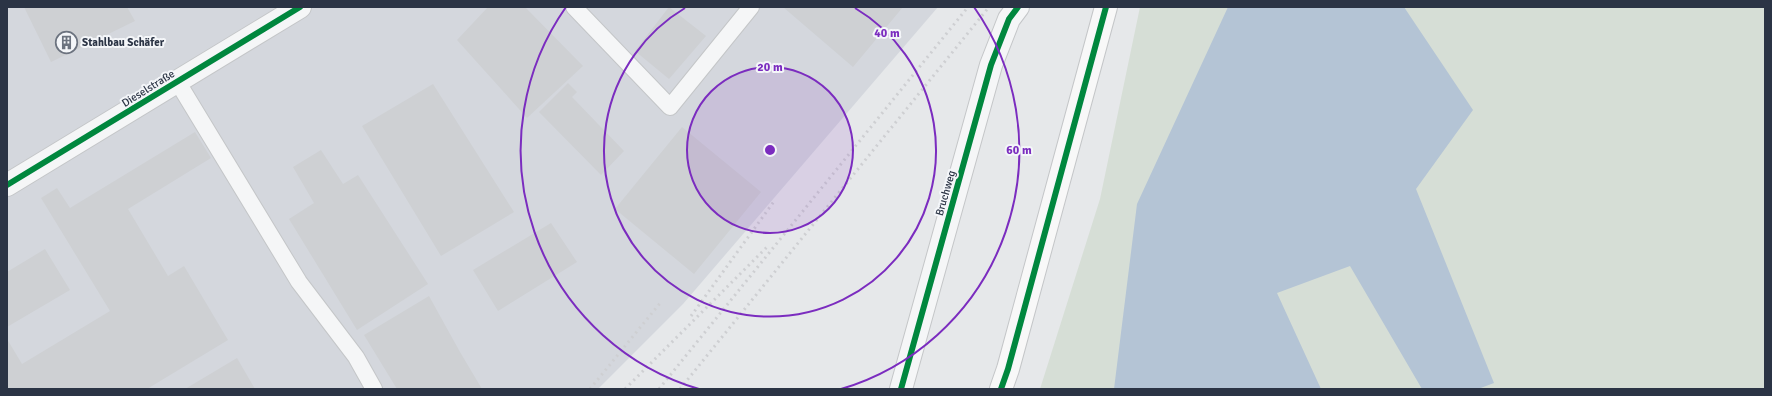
<svg xmlns="http://www.w3.org/2000/svg" width="1772" height="396" viewBox="0 0 1772 396" font-family="Signika,sans-serif">
<style>
.built{fill:#d4d7dd}
.green{fill:#d6ded6}
.water{fill:#b4c4d5}
.building{fill:#ced0d3}
.lines{fill:none;stroke-linecap:round;stroke-linejoin:round}
.lane-casing{stroke:#c4c6c8;stroke-width:18}
.street-casing{stroke:#c4c6c8;stroke-width:24}
.secondary-casing{stroke:#c4c6c8;stroke-width:24}
.lane{stroke:#f5f6f7;stroke-width:16}
.street{stroke:#f5f6f7;stroke-width:22}
.secondary{stroke:#f8f8f8;stroke-width:22}
.rail{stroke:#cecfd2;stroke-width:3;stroke-dasharray:2 4;stroke-linecap:butt}
.cycleway-casing{stroke:#f4f6f9;stroke-width:8}
.cycleway{stroke:#00873e;stroke-width:6}
.ring{fill:none;stroke:#7b2cbf;stroke-width:2}
.labels{text-anchor:middle;stroke-width:4;stroke-linejoin:round;paint-order:stroke}
.poi-label{font-size:11px;font-weight:bold;fill:#2b3445;stroke:#f4f6f9;text-anchor:start}
.street-label{font-size:11px;fill:#2b3445;stroke:#f4f6f9}
.centre{fill:#7b2cbf;stroke:#f4f6f9;stroke-width:2}
.ring-label{font-size:12px;text-anchor:middle;font-weight:bold;fill:#7b2cbf;stroke:#f4f6f9;stroke-width:4;stroke-linejoin:round;paint-order:stroke}
</style>
<rect width="100%" height="100%" fill="#e6e8ea"/>
<path class="built" d="M7,7H938L683,304L598,389H7Z"/>
<path class="green" d="M1140,7H1765V389H1040L1100,199Z"/>
<path class="water" d="M1228,7H1404L1473,110L1416,189L1494,383L1478,389H1422L1350,266L1277,293L1321,389H1114L1137,204Z"/>
<path class="building" d="M24,7H127L135,21L51,62Z
M488,7H525L583,66L527,118L457,40Z
M669,7L706,36L669,79L635,51Z
M783,7H903L853,67Z
M568,83L577,92L572,97L624,151L601,175L539,112Z
M433,84L514,212L441,256L362,126Z
M682,127L761,192L694,274L615,209Z
M195,132L211,158L128,209L168,276L184,266L228,340L147,389H7V339L22,364L110,311L41,198L57,188L70,208Z
M321,150L343,184L358,175L428,284L357,330L289,219L314,203L293,167Z
M551,223L577,262L498,311L473,270Z
M45,249L70,290L7,327V272Z
M429,296L460,352L482,389H397L364,335Z
M237,358L255,389H185Z"/>
<g class="lines">
<defs>
<path id="lane" d="M574,7L670,107L751,7
M177,81L299,282L356,357L374,389"/>
<path id="street" d="M7,185L300,7
M901,389L991,65L1009,19L1018,7"/>
<path id="secondary" d="M1001,389L1008,369L1106,7"/>
</defs>
<use href="#lane" class="lane-casing"/>
<use href="#street" class="street-casing"/>
<use href="#secondary" class="secondary-casing"/>
<use href="#lane" class="lane"/>
<use href="#street" class="street"/>
<use href="#secondary" class="secondary"/>
<path class="rail" d="M691,316L775,200
M590,389L661,302
M625,389L769,245
M659,389L968,7
M680,389L989,7"/>
<defs>
<path id="cycleway" d="M7,185L300,7
M901,389L991,65L1009,19L1018,7
M1001,389L1008,369L1106,7"/>
</defs>
<use href="#cycleway" class="cycleway-casing"/>
<use href="#cycleway" class="cycleway"/>
</g>
<circle cx="770" cy="150" r="83" fill="#7b2cbf" fill-opacity=".12"/>
<g class="ring">
<circle cx="770" cy="150" r="83"/>
<path d="M855 8A166 166 0 1 1 685 8"/>
<path d="M699 389A249 249 0 0 1 566 7M974 7A249 249 0 0 1 841 389"/>
</g>
<defs>
<symbol id="building-ring" viewBox="-11 -11 22 22"><circle r="9.5" fill="#f4f6f9" stroke="#6c737f" stroke-width="1.5"/><path d="M-4-6H4V6H1V3H-1V6H-4ZM-2.5-4.3h1.7v1.8h-1.7ZM.8-4.3h1.7v1.8H.8ZM-2.5-1h1.7V.8h-1.7ZM.8-1h1.7V.8H.8Z" fill="#6c737f"/></symbol>
</defs>
<g fill-rule="evenodd">
<use href="#building-ring" x="54" y="30" width="25" height="25"/>
</g>
<g class="labels">
<g class="poi-label">
<text x="82" y="46">Stahlbau Schäfer</text>
</g>
<g class="street-label">
<text transform="translate(148 88) rotate(-32)" y="4">Dieselstraße</text>
<text transform="translate(945 193) rotate(-74)" y="4">Bruchweg</text>
</g>
</g>
<circle cx="770" cy="150" r="6" class="centre"/>
<g class="ring-label">
<text x="887" y="37">40 m</text>
<text x="770" y="71">20 m</text>
<text x="1019" y="154">60 m</text>
</g>
<rect width="1772" height="396" fill="none" stroke="#2b3445" stroke-width="16"/>
</svg>
